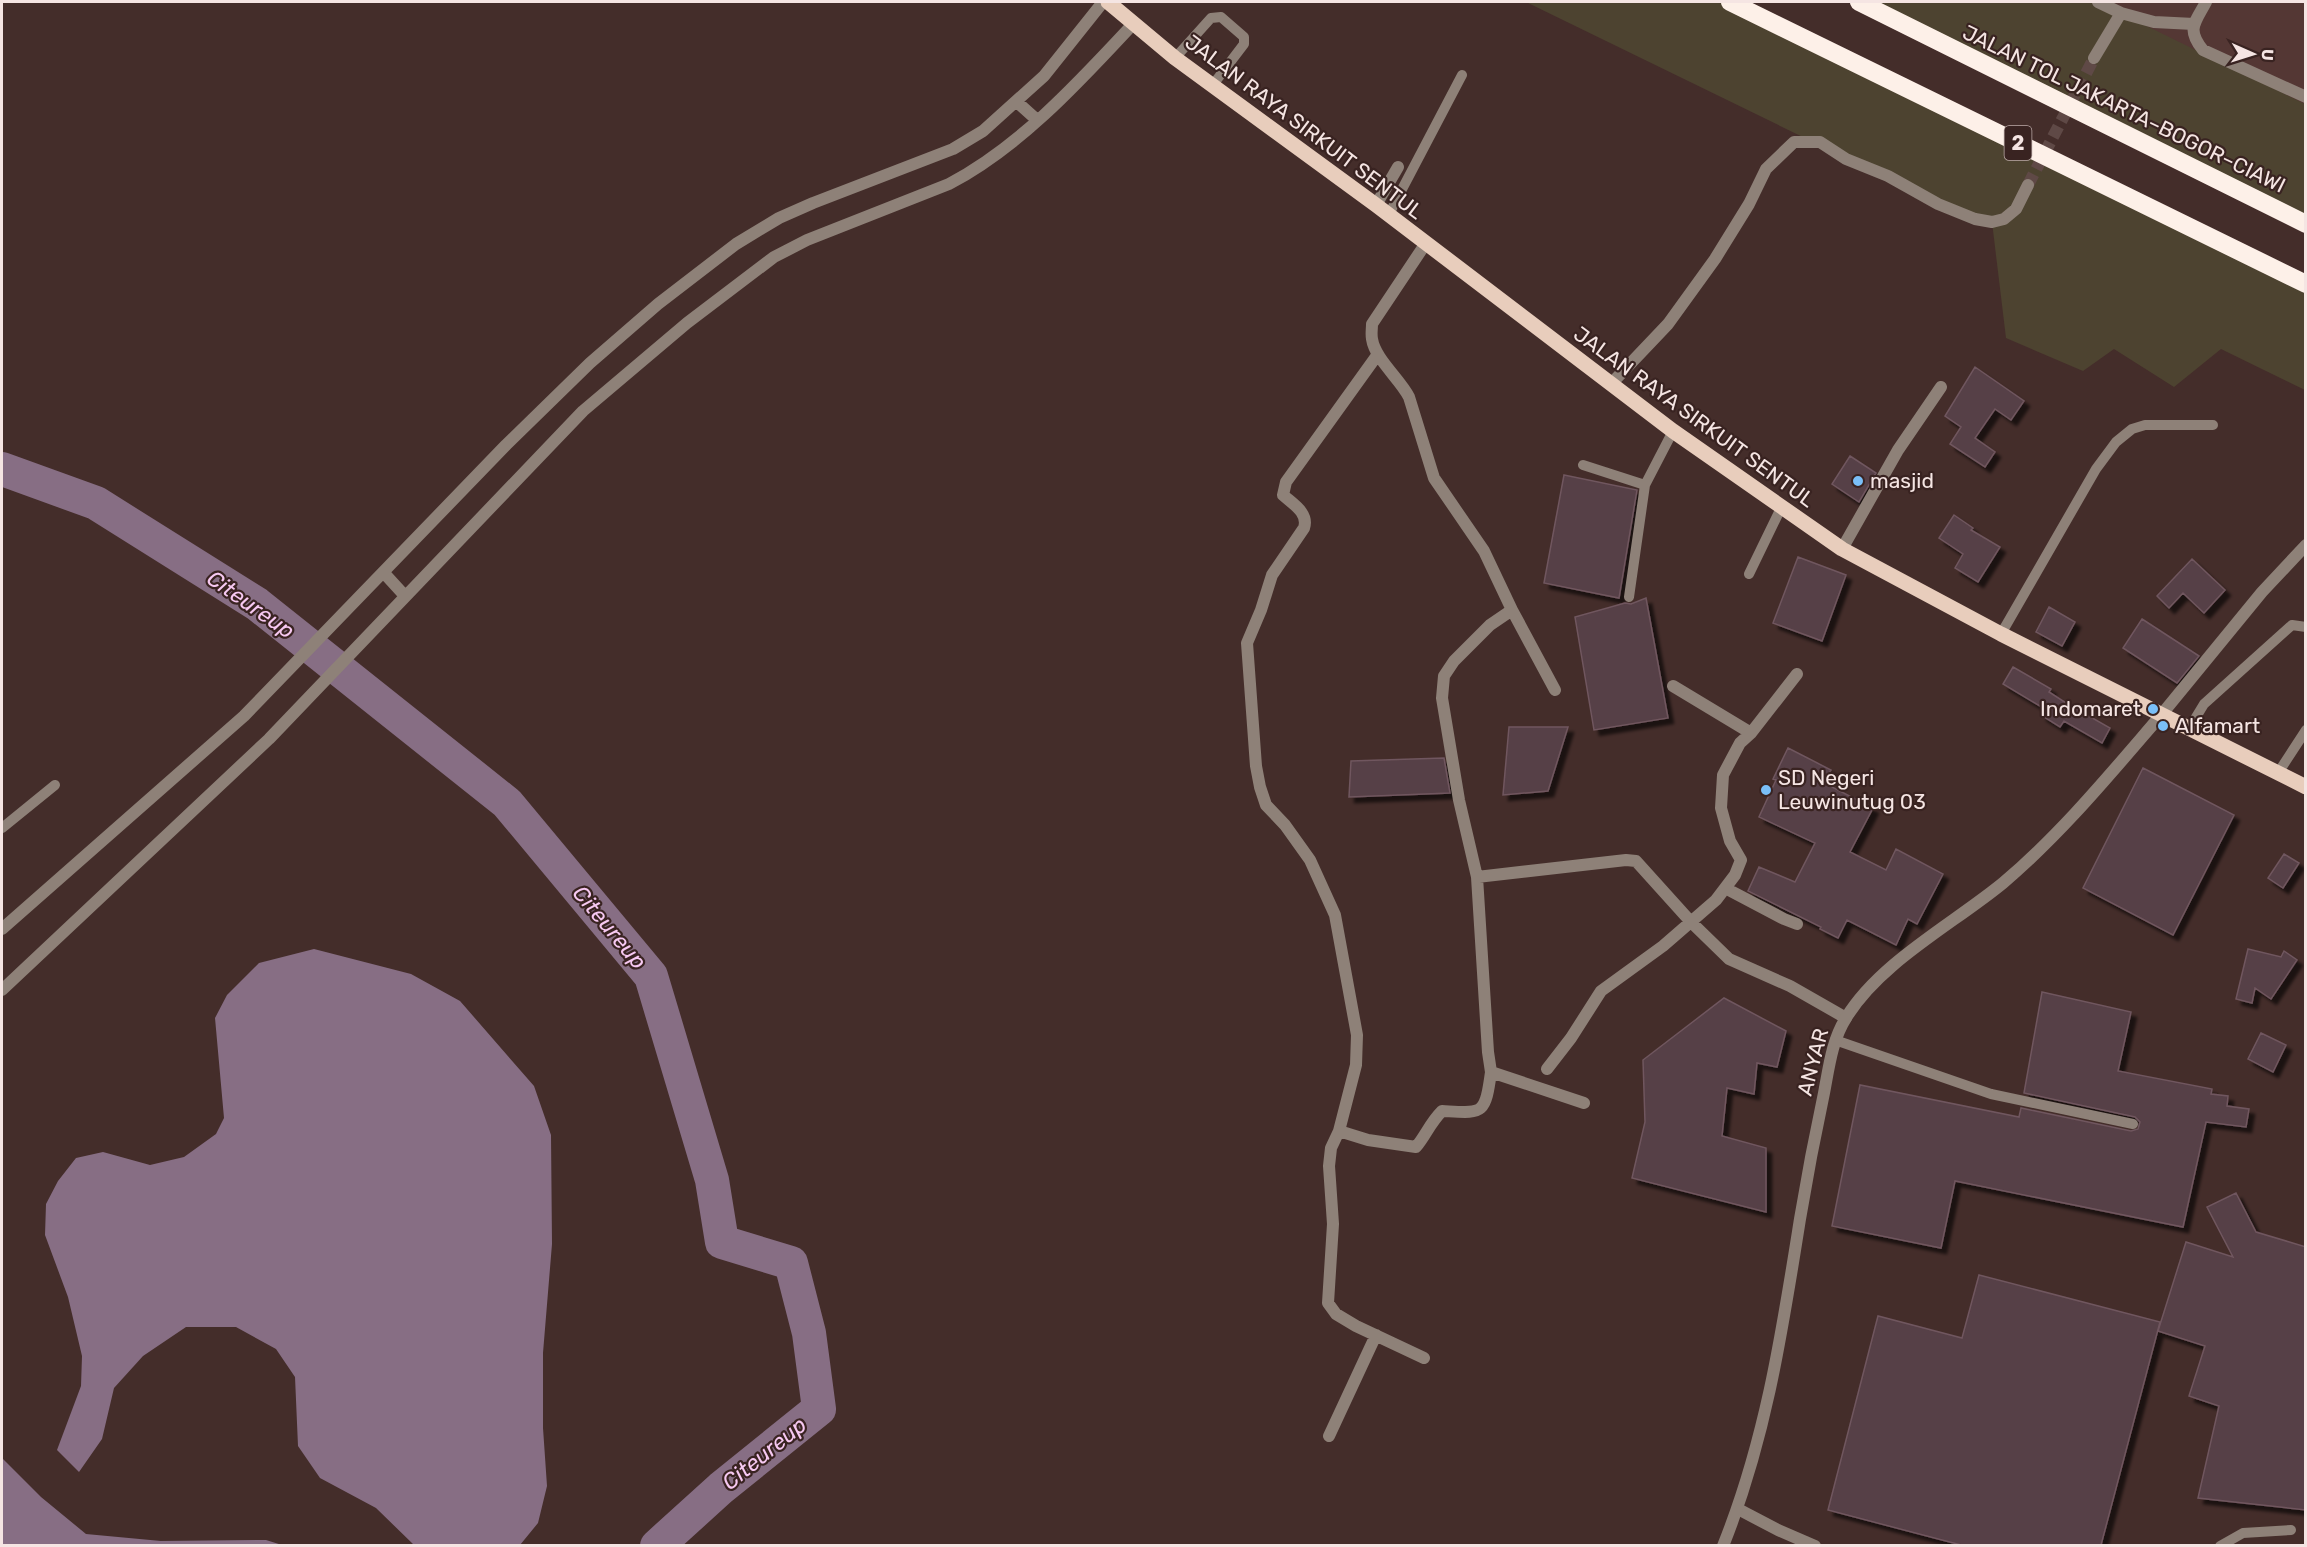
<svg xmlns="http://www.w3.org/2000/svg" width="2307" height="1547" viewBox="0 0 2307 1547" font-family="Rubik,sans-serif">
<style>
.built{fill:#543734}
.green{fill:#4d4330}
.water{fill:#876e84}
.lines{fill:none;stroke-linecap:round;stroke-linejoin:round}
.river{stroke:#876e84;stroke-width:34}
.building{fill:#563f46;stroke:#70575f;stroke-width:1.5;filter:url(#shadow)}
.minor-tunnel{stroke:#5f4946;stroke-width:12;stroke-dasharray:12 6;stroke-linecap:butt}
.service{stroke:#8e8178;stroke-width:10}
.minor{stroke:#8e8178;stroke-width:12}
.tertiary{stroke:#8e8178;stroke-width:12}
.primary{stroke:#e8cdbc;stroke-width:15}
.motorway{stroke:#fdf0e8;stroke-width:18}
.poi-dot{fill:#7abff8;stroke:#392321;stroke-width:2}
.labels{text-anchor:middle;stroke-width:4.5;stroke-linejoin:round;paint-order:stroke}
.shield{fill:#392321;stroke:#bdaba9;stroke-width:1.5}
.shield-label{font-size:20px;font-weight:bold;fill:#f5e5e3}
.street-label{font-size:21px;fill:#f5e5e3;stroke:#392321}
.poi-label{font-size:21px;fill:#f5e5e3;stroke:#392321;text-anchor:start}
.water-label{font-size:22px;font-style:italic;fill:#f7c9f2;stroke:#392321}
</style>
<defs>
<filter id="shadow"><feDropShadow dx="5.5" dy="5.5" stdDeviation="1.5" flood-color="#0009"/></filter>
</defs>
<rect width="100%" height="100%" fill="#442d2a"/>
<path class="built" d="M2092,2H2305V106Z"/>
<path class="green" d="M1526,2H1730L2305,284V390L2221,349L2174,387L2114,349L2083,371L2006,338L1992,222L1809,140Z
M1859,2H2098L2305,104V224Z"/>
<path class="water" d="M314,949L411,974L460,1001L534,1086L551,1135L552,1244L543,1353V1428L547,1486L538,1523L520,1545H414L376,1508L320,1478L298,1446L295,1377L276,1349L236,1327H186L143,1356L114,1388L102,1439L79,1472L57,1450L81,1386L82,1356L68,1297L45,1235L46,1204L58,1181L76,1158L103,1152L150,1165L184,1157L216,1134L224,1118L215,1018L227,995L259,963Z
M2,1458L41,1497L86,1534L161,1541L266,1540L282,1545H2Z"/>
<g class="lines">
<path class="river" d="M2,469L96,503L257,604L507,803L651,976L712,1180L722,1242L791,1263L809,1333L819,1409L721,1488L657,1546"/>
</g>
<path class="building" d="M1975,367L2024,401L2011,420L1995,409L1975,438L1995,452L1985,467L1950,444L1961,427L1945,416Z
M1850,456L1876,473L1859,502L1832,484Z
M1564,475L1637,490L1619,598L1544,583Z
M1954,515L1973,528L1971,530L2000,547L1978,582L1955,568L1963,554L1939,538Z
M1798,557L1846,575L1822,641L1773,623Z
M2192,559L2225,590L2204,613L2183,593L2169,608L2157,596Z
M1646,598L1668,718L1594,730L1575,617L1625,603L1631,604Z
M2049,607L2075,622L2062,646L2036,632Z
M2142,619L2199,656L2177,683L2123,648Z
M2013,667L2051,689L2049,692L2066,703L2110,728L2102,743L2064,721L2060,727L2041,715L2045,709L2003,684Z
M1509,727H1568L1548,791L1503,795Z
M1788,748L1831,770L1824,783L1873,808L1850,852L1886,870L1896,849L1943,874L1917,924L1908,919L1896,945L1847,920L1838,938L1820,929L1821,927L1748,891L1759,867L1795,882L1815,843L1759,817L1776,780L1773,779Z
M1444,758L1450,793L1349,797L1351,761Z
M2143,768L2234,815L2173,935L2083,888Z
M2284,854L2299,863L2283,888L2268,878Z
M2248,949L2281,957L2284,951L2297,960L2271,999L2255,988L2252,1003L2236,999Z
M2042,992L2131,1012L2118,1071L2212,1089L2211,1094L2228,1096L2227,1106L2249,1109L2246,1127L2206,1122L2183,1227L1955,1181L1941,1248L1832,1226L1860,1085L2019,1117L2021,1108L2131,1131L2138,1129L2140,1122L2135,1117L2024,1093Z
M1724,998L1786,1031L1777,1067L1757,1063L1754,1094L1727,1088L1722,1136L1766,1148V1212L1632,1178L1645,1122L1643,1060Z
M2261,1033L2286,1045L2273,1072L2248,1059Z
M2236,1193L2256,1232L2306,1247V1510L2198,1498L2219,1406L2189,1396L2205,1346L2158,1331L2186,1242L2233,1257L2207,1207Z
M1979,1275L2160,1322L2101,1545H1961L1828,1510L1878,1316L1962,1338Z"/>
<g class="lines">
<path class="minor-tunnel" d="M2028,185L2094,58"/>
<path class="service" d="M1175,58L1211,18L1221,17L1244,37V44L1212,86
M1388,216L1462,75
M1583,465L1645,485
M1749,574L1781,508
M1629,597L1645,485L1673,431
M2001,634L2096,469L2116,442L2132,429L2145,425H2213
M2190,727L2204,704L2292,625L2306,627
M2278,773L2306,730
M2,828L55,785
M1835,1040L1991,1094L2133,1124
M2220,1546L2243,1533L2291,1530"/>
<path class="minor" d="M2098,2L2121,13
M2206,2C2195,23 2186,29 2203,50L2306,97
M2094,58L2121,13L2154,22L2194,24
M1017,102L1037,120
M1376,205L1398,167
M1426,243L1372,324C1372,329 1371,334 1372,339C1375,359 1400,379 1409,397L1434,478L1484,551L1512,610L1490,625L1454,661L1444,676L1442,698L1459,800L1477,877L1488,1052L1491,1072L1584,1103
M1378,354L1286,482L1283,495C1293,504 1309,513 1304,528L1272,575L1261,610L1247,643L1256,766L1260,787L1266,805L1285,825L1310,860L1335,915L1357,1035L1356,1065L1339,1131L1331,1148L1329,1166L1333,1224L1328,1303L1336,1314L1356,1326L1424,1358
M1611,384L1668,324L1715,259L1749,204L1766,169L1794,142H1820L1846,159L1888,176L1938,204L1975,219L1992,222L2004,219L2016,209L2028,185
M1842,549L1898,450L1941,387
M384,573L405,596
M1512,610L1555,690
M1673,686L1751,733
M2162,714L2262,592L2306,545
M1477,877L1626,860L1636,861L1691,922L1729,959L1790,986L1846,1018
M1725,888L1784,919L1797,924
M2,929L244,716L506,445L590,363L658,304L736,244L779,218L813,203L953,149L983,131L1044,76L1103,2
M2,990L269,739L583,411L687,323L774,257L807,240L949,184C1021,146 1079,82 1134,23
M1547,1069L1571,1038L1601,991L1663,946L1716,900L1735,875L1741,860L1730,841L1721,808L1723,775L1740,743L1751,733L1797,674
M1339,1131L1368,1140L1416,1147C1426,1135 1430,1123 1442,1111C1483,1113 1485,1116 1491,1072
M1329,1436L1376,1335
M1738,1509L1778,1530L1815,1546"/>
<path class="tertiary" d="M1723,1546C1766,1439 1782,1332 1800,1219C1807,1177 1815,1135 1824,1093C1829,1067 1832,1040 1846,1018C1879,963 1953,924 2003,883C2062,833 2111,773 2162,714"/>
<path class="primary" d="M1108,2L1175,58L1376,205L1673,431L1842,549L2001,634L2306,787"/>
<path class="motorway" d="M1730,2L2306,284
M1859,2L2306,224"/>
</g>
<g class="poi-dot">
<circle cx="1858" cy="481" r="6"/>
<circle cx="2153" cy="709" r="6"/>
<circle cx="2163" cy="726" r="6"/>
<circle cx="1766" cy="790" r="6"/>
</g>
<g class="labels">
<rect class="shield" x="2004.5" y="126" width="27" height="34" rx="4.5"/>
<g class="shield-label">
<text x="2018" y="150">2</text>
</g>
<g class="street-label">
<text transform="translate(2124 109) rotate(26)" y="7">JALAN TOL JAKARTA–BOGOR–CIAWI</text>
<text transform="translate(1304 127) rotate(37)" y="7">JALAN RAYA SIRKUIT SENTUL</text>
<text transform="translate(1694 417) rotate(36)" y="7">JALAN RAYA SIRKUIT SENTUL</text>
<text transform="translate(1813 1062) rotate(-75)" y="7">ANYAR</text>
</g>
<g class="poi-label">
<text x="1870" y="488">masjid</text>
<text x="2141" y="716" text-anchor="end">Indomaret</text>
<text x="2175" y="733">Alfamart</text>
<text x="1778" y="785">SD Negeri<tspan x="1778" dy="24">Leuwinutug 03</tspan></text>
</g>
<g class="water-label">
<text transform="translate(251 604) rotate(35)" y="8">Citeureup</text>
<text transform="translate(610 927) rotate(50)" y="8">Citeureup</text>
<text transform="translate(764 1453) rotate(-39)" y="8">Citeureup</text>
</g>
</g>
<rect width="2307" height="1547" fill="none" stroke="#f5e5e3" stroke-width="6"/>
<g transform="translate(2253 54) rotate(93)" stroke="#392321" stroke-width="4.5" paint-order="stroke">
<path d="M0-4.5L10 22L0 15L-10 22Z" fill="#f5e5e3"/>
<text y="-9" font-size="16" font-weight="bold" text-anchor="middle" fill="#f5e5e3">U</text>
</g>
</svg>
